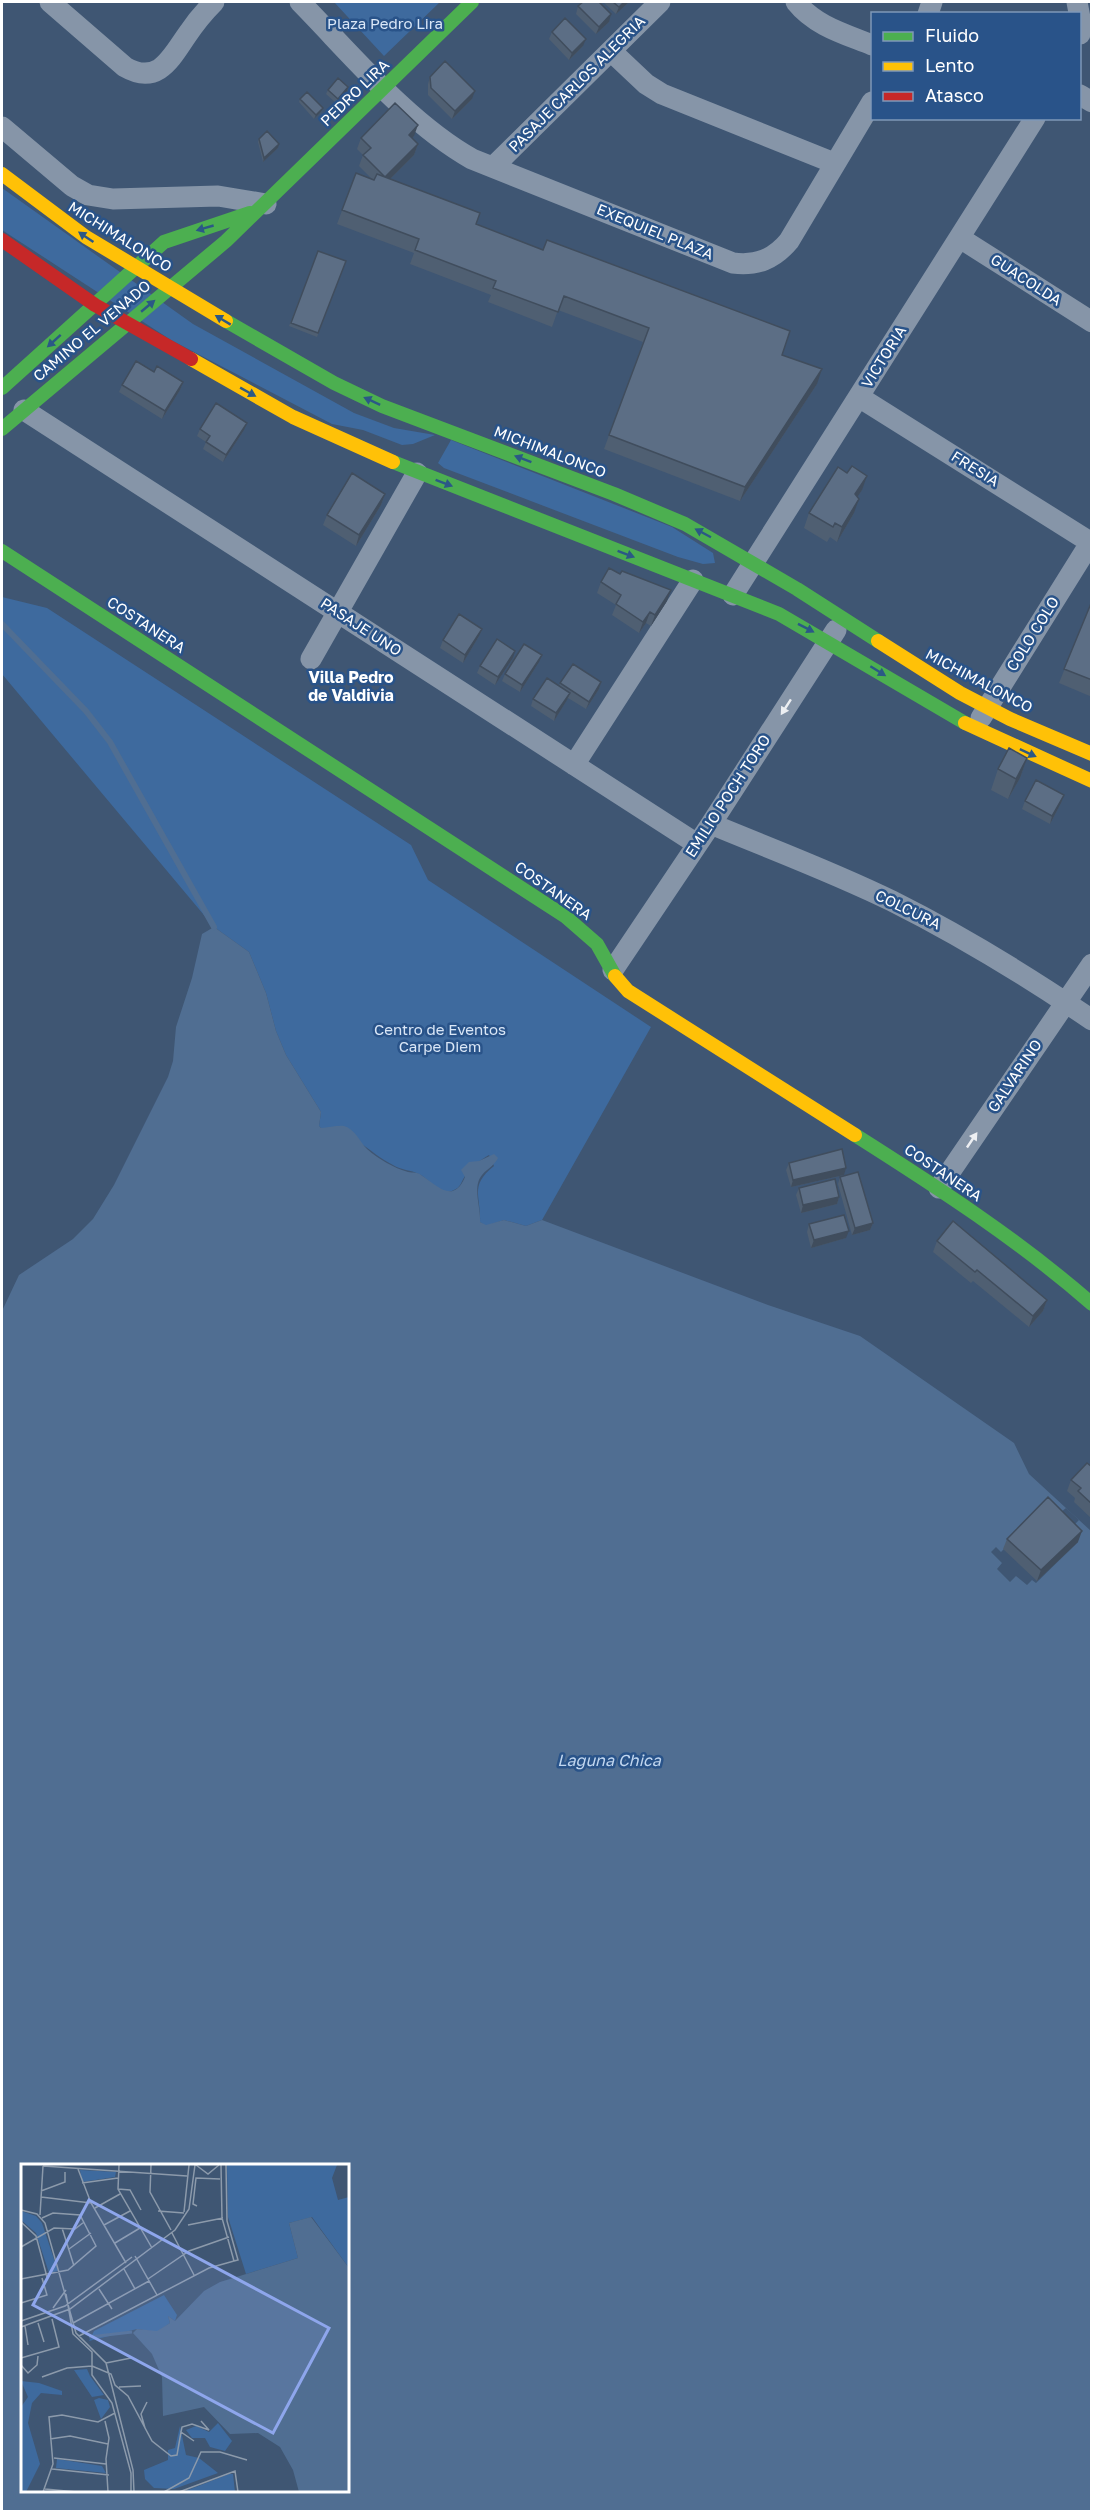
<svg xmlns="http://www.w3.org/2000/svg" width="1093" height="2513" viewBox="0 0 1093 2513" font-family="'Golos Text',sans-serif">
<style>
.green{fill:#3e6a9e}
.water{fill:#506e92;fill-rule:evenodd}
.pier{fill:#3f5673}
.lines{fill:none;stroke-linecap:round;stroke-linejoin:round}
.stream{stroke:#506e92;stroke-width:6}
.street{stroke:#8695a8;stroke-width:21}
.fast{stroke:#4caf50;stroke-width:14}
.slow{stroke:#ffc107;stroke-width:14}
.jam{stroke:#c62828;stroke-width:14}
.wall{fill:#4f5f72}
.shaded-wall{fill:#404d5d}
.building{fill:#5c6e85;stroke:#404d5d;stroke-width:1.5}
.oneway{fill:#2b5886}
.oneway2{fill:#edeff2}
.labels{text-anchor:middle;stroke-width:5;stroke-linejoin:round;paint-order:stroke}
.park-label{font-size:15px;fill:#dae7f7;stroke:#295389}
.street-label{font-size:15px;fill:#fff;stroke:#295389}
.neighbourhood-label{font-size:16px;font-weight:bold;fill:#fff;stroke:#295389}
.water-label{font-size:16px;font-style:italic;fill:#c2d7f0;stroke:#295389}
.inset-river{fill:none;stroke:#506e92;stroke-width:3}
.inset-road{fill:none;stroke:#8c9aab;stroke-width:1.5}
.view{fill:#8ea6ec;fill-opacity:0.15;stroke:#8ea6ec;stroke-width:3}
.inset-edge{fill:none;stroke:#fff;stroke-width:3}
</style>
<rect width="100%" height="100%" fill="#3f5673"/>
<path class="green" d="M334,2H440L384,56Z
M2,188L193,324L354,413L394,428L435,435L413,444L402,445L363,430L332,424L171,340L2,230Z
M451,440L672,527L713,553L715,563L703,564L678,557L444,468L438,463Z
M2,597L47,608L411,845L428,880L651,1027L542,1220L526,1226L504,1220L486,1226L480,1222C481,1195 469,1186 494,1166L489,1155C480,1160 471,1167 465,1176C461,1182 461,1187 454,1190C440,1197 430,1179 419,1174C411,1170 401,1170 393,1165C369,1153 350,1128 321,1128L319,1126L321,1112L286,1055L276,1031L266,993L249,952L214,927L2,674Z"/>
<path class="water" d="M214,927L249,952L266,993L276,1031L286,1055L321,1112L319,1126L321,1128C328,1128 338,1125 344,1126C355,1129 360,1142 367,1149C378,1159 394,1168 408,1172C413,1173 418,1172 421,1175C437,1185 453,1205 465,1177L461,1170L469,1162L479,1161L494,1154L498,1158C494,1166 488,1168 482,1175C472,1187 481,1207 480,1222L486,1225L504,1220L526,1226L542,1220L768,1305L860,1336L1014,1443L1029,1474L1091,1531V2511H2V1311L19,1275L73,1239L93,1219L114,1185L168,1077L173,1061L176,1027L192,978L202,934ZM22,2165H348V2490H22Z"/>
<path class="pier" d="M1044,1508L1054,1518L1066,1508L1079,1520L1068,1531L1078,1542L1036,1583L1032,1580L1027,1585L1016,1576L1010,1582L997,1569L1002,1563L991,1552L996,1547L1001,1552Z"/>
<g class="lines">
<path class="stream" d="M2,624L86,711L110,742L214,927"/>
<path class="street" d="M50,2L125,67C158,86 171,58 187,35C195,23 204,12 214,2
M300,2C351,54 408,123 472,159L733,263C757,266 774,259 789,241L872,102
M796,2C815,26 845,34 872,45
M1077,2L1080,18V34
M928,14L932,2
M611,51L646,84L662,94L834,163
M1080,95L1092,102
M2,127L72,186L88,195L113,199L218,196L266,204
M493,167L660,2
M960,238L1092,322
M859,397L1090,542
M24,410L697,844
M733,595L1035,118
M311,659L417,473
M981,718L1092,540
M574,765L693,580
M711,824C771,849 833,872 892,901C962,936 1027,976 1092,1020
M613,970L711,824L836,630
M939,1188L1092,964"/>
<path class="fast" d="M226,321L334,383L382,406L614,494L685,524L797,589L878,641
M2,388L164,242L250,213
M2,429L226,241L472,2
M393,462L779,614L965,723
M2,551L566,917L597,944L615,976
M855,1135C937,1187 1019,1240 1092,1304"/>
<path class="slow" d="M2,174L86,237L226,321
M191,359L293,417L393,462
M878,641L960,693L1010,719L1092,754
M965,723L1092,781
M615,976L628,991L855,1135"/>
<path class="jam" d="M2,240L95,305L191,359"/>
</g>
<path class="wall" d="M603,2H629L616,14Z
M578,6L609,22L596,34L576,14Z
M552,32L583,46L569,60L549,39Z
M430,77L472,99L452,119L428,95V84Z
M348,87L347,91L336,103L326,94L328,90Z
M300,99L323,108L321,112L314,119L299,102Z
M414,136L412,138L418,144L414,155L390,179L476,224L782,355L817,384L740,501L604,449L643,342L558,310L552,327L488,302L491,295L410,264L414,253L337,224L356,173L373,180L359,166L363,155L357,149L361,138Z
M259,139L278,148L263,162L258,142Z
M318,251L346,261L317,337L289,326Z
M154,372L183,382L180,390L162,419L119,392L122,385Z
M247,423L244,430L223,462L203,449L206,442L197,436L200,429Z
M862,490L857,497L854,513L837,542L830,537L827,542L804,528L809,513Z
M385,494L381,505L356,546L323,525L327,515Z
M601,582L667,601L651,626L646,623L639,633L612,615L616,605L597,593Z
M1092,601V697L1059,683Z
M479,636L463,663L440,648L443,640Z
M513,658L495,685L477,673L480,666Z
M539,662L520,692L502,681L505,674Z
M601,682L599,689L586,709L568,698L554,721L531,706L533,699L559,686L560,683Z
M1027,758L1020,778L1008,799L991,790L998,769Z
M1064,795L1061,803L1050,824L1022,809L1025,801Z
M789,1163L844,1175L791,1187L786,1170Z
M840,1177L873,1223L870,1230L852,1235L838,1184Z
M799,1188L839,1197L837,1204L801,1213L796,1195Z
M809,1224L846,1238L811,1248L807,1232Z
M937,1241L1047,1300L1043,1311L1029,1327L973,1281L971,1283L933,1252Z
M1092,1467V1519L1074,1502L1075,1498L1067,1491L1071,1480Z
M1007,1539L1078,1542L1037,1581L1003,1549Z"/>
<path class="shaded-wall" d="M624,2H629L616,14L619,7Z
M611,14L609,22L596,34L599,27Z
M586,39L583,46L569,60L572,53Z
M348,87L347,91L336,103L338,99Z
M475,91L472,99L452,119L455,111Z
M323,108L321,112L314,119L316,115Z
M418,125L414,136L405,146L409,135Z
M279,144L278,148L263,162L264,158Z
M418,144L414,155L381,188L385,177Z
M822,369L817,384L740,501L745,487Z
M183,382L180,390L162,419L165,411Z
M247,423L244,430L223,462L226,455Z
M867,476L862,490L850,508L855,494Z
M385,494L381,505L356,546L359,535Z
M859,499L854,513L837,542L842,527Z
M671,590L667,601L651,626L655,615Z
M650,612L646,623L639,633L643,622Z
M482,629L479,636L463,663L465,655Z
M515,651L513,658L495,685L498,677Z
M542,655L539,662L520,692L522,685Z
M601,682L599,689L586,709L589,702Z
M570,693L567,700L554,721L556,713Z
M1027,758L1020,778L1008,799L1016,779Z
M1064,795L1061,803L1050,824L1052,816Z
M846,1168L844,1175L791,1187L793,1180Z
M839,1197L837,1204L801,1213L803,1205Z
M873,1223L870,1230L852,1235L855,1228Z
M849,1231L846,1238L811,1248L814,1240Z
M1047,1300L1043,1311L1029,1327L1033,1316Z
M1082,1531L1078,1542L1037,1581L1041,1570Z"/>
<path class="building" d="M583,2H599L611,14L599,27L578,6Z
M613,2H624L619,7Z
M565,18L586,39L572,53L552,32Z
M445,61L475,91L455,111L431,88L430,77Z
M338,78L348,87L338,99L328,90Z
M307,92L323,108L316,115L300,99Z
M395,103L418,125L409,135L418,144L385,177L363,155L371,148L361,138Z
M267,131L279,144L264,158L259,139Z
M356,173L374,180L377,174L480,213L476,224L543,250L547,240L790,331L782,355L822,369L745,487L609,435L649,328L564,296L558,312L493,288L496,281L415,250L419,239L342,210Z
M318,251L346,261L318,333L291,323Z
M136,361L154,372L157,366L183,382L165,411L122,385Z
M216,403L247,423L226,455L206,442L210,436L200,429Z
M852,466L867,476L855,494L859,499L842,527L835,523L833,527L809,513L838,467L847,473Z
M352,473L385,494L359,535L327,515Z
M609,568L620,574L622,571L671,590L655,615L650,612L643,622L616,604L621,595L601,582Z
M1092,601V680L1064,669Z
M459,614L482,629L465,655L443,640Z
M497,639L515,651L498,677L480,666Z
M524,644L542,655L522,685L505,674Z
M573,664L601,682L589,702L560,683Z
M547,678L570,693L556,713L533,699Z
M1009,748L1027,758L1016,779L998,769Z
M1036,780L1064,795L1052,816L1025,801Z
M842,1149L846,1168L793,1180L789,1163Z
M858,1172L873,1223L855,1228L840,1177Z
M835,1179L839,1197L803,1205L799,1188Z
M844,1215L849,1231L814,1240L809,1224Z
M953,1221L1047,1300L1033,1316L977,1270L975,1272L937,1241Z
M1087,1463L1092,1467V1504L1078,1491L1081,1488L1071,1480Z
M1048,1497L1082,1531L1041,1570L1007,1539Z"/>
<defs><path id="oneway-solid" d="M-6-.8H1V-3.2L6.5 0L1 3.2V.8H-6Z" transform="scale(1.5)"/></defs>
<g class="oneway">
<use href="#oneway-solid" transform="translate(205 228) rotate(164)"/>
<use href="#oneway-solid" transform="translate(86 237) rotate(-146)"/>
<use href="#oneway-solid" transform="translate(148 306) rotate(-40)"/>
<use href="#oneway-solid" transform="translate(223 320) rotate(-149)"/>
<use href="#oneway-solid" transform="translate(54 341) rotate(138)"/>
<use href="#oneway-solid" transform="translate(248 392) rotate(29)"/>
<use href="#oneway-solid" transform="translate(372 401) rotate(-155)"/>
<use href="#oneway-solid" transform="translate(523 459) rotate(-159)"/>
<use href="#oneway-solid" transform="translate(444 483) rotate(21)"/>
<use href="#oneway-solid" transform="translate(703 533) rotate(-152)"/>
<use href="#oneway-solid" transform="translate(626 554) rotate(21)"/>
<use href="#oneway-solid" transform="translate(806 628) rotate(27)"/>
<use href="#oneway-solid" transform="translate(878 671) rotate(32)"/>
<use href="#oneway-solid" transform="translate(1028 753) rotate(25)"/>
</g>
<g class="oneway2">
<use href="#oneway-solid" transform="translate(786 707) rotate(123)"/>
<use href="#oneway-solid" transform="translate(972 1140) rotate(-56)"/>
</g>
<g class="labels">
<g class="park-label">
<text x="385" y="29">Plaza Pedro Lira</text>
<text x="440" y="1035">Centro de Eventos<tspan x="440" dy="17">Carpe Diem</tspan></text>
</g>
<g class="street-label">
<text transform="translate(577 84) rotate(-45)" y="5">PASAJE CARLOS ALEGRIA</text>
<text transform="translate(355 93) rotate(-44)" y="5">PEDRO LIRA</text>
<text transform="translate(655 232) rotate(22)" y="5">EXEQUIEL PLAZA</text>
<text transform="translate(120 237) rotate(32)" y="5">MICHIMALONCO</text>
<text transform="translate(1026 280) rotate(33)" y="5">GUACOLDA</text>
<text transform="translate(92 331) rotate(-40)" y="5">CAMINO EL VENADO</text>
<text transform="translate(884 357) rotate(-58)" y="5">VICTORIA</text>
<text transform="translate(550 452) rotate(21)" y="5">MICHIMALONCO</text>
<text transform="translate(975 469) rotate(32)" y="5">FRESIA</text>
<text transform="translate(146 625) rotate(33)" y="5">COSTANERA</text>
<text transform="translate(361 627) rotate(33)" y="5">PASAJE UNO</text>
<text transform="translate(1033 634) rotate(-58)" y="5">COLO COLO</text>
<text transform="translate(979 681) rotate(28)" y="5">MICHIMALONCO</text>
<text transform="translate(728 796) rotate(-57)" y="5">EMILIO POCH TORO</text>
<text transform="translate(553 891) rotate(35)" y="5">COSTANERA</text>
<text transform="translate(908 910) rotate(26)" y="5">COLCURA</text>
<text transform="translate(1015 1076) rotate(-56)" y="5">GALVARINO</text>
<text transform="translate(943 1173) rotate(34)" y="5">COSTANERA</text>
</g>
<g class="neighbourhood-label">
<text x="351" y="683">Villa Pedro<tspan x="351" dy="18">de Valdivia</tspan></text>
</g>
<g class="water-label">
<text x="609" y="1766">Laguna Chica</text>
</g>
</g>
<g transform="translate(21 2164)">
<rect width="328" height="328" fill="#3f5673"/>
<path d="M206,1H316L311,14L317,36L328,33V104L291,53L268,59L277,94L225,110L207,53ZM59,6L95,8L94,13L61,18ZM0,47L15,52L21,59L37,107L28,109L15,69L0,56ZM143,131L156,151L154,157L147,152L149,159L136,168L116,165L68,177L73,167ZM66,205L69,212L83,231L71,233L53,206ZM0,217L18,219L41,227V231L20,229L11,239L7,259L19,300L5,328H0V243L7,233ZM78,234L87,236L89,243L80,255L73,236ZM197,259L211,277L204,287L189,283L184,274H171L165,266L175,262L188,268ZM159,262L165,291L178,294L197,309L153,325L133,324L124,315L123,306L147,296V286L154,284ZM36,295L81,302L85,309L35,304ZM208,310H212L214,328H162Z" fill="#3e6a9e"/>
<path d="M290,53L328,104V328H278L272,306L259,283L237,269L209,270L183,243L142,252L141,213L131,190L112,169L116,165L136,167L149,159L147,152L154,157L183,127L199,118L277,94L268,59Z" fill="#506e92"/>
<path class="inset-river" d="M68,173L111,168"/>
<path class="inset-road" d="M98,1L97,25L131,84M130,1L129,28L150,66M175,1L187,10L198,1M200,1L201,54L213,97M205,1L206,57L217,96L213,97M22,2L166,12M57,5L70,39L105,99M61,19L97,14M97,25L109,26L120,46M20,27L44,18V8M20,33L70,39M176,42L172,40L175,14L199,15M74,44L99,30M0,46L16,50L24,59L55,169L85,199L112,306L113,328M137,47L163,49M163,48L168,1M19,51L22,2M0,58L15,72L26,113M83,61L109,47M167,61L202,54M41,64L53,102M151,69L173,111M94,79L119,64M0,83L33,64L54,65L63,58M48,85L70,69M114,92L136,131M103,105L114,125M0,115L47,106L75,82L59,51L32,49L21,54M127,115L168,87L208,73M78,125L91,145M45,130L52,170L71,188V211L91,239L110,309V328M0,139L26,131L21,114M32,144L45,126M0,157L44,142L111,93M17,159L23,178M52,159L128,117M4,162L7,181M0,163L49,145L154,66L168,45L174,1M58,172L188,104L213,97M0,194L38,183L31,155M85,199L110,194M0,201L7,209L16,201L17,192M71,202L90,210L94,221L107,232L131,277L150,292L156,291L160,268M21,213L46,204L71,202M98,223L120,222M84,257L88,274L85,295L87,328M124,264L120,250L126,238M29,275L49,272L87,280M173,277L160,268L161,263L171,260L188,266L180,257M33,294L85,300M31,305L88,311M24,325L56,328M22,328L32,300L28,253L41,251L77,258L94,249M143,328L168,314L180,288H199L226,296M158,328L214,307L217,328"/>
<path class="view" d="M68,36L308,164L252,269L12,141Z"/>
<rect width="328" height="328" class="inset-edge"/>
</g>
<rect width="1093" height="2513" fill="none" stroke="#ffffff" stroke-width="6"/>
<rect x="871" y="12" width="210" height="108" fill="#295389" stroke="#7f98b8" stroke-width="1.5"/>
<rect x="883" y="32" width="30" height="9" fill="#4caf50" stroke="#7f98b8" stroke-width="1.5"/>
<text x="925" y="42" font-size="18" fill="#ffffff">Fluido</text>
<rect x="883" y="62" width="30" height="9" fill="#ffc107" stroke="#7f98b8" stroke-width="1.5"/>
<text x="925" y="72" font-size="18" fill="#ffffff">Lento</text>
<rect x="883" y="92" width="30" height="9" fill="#c62828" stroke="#7f98b8" stroke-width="1.5"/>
<text x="925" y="102" font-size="18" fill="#ffffff">Atasco</text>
</svg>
